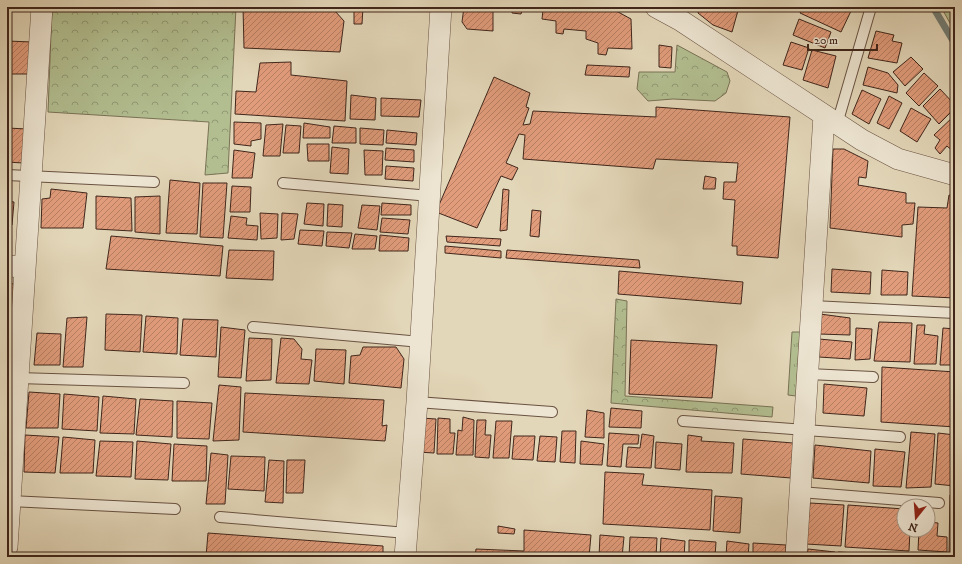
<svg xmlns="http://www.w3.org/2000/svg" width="962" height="564" viewBox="0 0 962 564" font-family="'IM FELL DW Pica',serif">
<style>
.grass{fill:url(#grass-tufts);stroke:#797256}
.forest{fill:url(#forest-crowns);stroke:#797256}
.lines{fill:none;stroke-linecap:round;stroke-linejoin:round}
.stream{stroke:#737e76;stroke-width:7}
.building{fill:url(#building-hatch);stroke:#40261b}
.lane-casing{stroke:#695242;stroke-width:12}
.street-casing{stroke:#695242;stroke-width:22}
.lane{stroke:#ede5d2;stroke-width:10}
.street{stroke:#ede5d2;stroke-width:21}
</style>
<defs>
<pattern id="grass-tufts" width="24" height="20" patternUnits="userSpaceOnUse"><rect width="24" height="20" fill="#b2be90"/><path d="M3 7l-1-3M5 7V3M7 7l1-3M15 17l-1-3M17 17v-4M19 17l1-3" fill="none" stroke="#929a75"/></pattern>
<pattern id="forest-crowns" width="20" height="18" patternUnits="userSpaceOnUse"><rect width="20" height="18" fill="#b2be90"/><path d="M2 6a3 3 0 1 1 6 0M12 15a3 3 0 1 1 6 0" fill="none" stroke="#929a75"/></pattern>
<pattern id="building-hatch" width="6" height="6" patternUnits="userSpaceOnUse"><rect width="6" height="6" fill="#e19c7b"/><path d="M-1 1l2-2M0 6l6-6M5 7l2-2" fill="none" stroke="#b87f64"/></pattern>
</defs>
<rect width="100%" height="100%" fill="#e3d7b9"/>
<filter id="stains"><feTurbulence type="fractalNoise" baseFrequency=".005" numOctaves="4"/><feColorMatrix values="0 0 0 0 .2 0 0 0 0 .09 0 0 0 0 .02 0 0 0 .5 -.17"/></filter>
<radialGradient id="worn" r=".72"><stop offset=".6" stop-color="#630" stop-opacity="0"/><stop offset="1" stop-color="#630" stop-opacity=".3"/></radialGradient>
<path class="grass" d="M941,7H955V32Z
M792,332H800L796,396L788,395Z"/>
<path class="forest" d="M52,7H236L228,173L205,175L209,122L48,112Z
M677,45L727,72L730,81L726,93L715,101L673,99L648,101L637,89L639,72H675Z
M616,299L627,301L625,396L773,407L772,417L611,403Z"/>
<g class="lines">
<path class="stream" d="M933,7L955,44"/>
</g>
<path class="building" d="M243,7H281L335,11L344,21L340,52L244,48Z
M354,7H363L362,24H354Z
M464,7H493V31L467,29L462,22Z
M512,7H609L631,19L632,49L608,48L606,55L598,54V43L586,39V31L564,29L563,34L556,33V21L542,19L543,10L523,8L521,14L512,13Z
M699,7H739L732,32L713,25L698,13Z
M803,7H841L851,11L841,32L800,13Z
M799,19L831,32L825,48L793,35Z
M876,31L894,35L892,41L902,43L897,63L868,58Z
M7,41L32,42L29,74H7Z
M791,42L809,48L802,70L783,65Z
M659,45L672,47L671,68L659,67Z
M812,50L836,56L828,88L803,80Z
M911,57L923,69L905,86L893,72Z
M291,62V75L347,81L345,121L235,114L236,91L256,92L260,63Z
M587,65L630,67L629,77L585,75Z
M868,67L888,73L898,85L897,93L863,85Z
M924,73L938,86L919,106L906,93Z
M494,77L530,93L526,107L529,108L523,125L530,124L533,111L656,117V107L790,117L778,258L737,255V246H732L735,200L723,199L724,182H736L738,163L656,159L653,169L523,159L525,135L519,134L506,163L518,168L512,180L501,176L477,228L436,212Z
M940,89L955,105V108L939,124L923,106Z
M862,90L881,99L869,124L852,114Z
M351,95L376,98L375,120L350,119Z
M889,96L902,103L889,129L877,123Z
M381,98L421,100L419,117L381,116Z
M911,108L931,119L917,142L900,131Z
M955,115V153L947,146L940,154L935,148L940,140L934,135Z
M234,122L261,123V139L251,141V146L234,144Z
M304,123L330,127V138H303Z
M283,124L280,156H263L266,125Z
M286,125L301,126L299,153H283Z
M334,126L356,128V143H332Z
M7,128L27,129L23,163L7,162Z
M360,128L384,130L383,145L360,144Z
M387,130L417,133L416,145L386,143Z
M307,144H329V161H308Z
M332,147L349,149L348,174L330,173Z
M386,148L414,150V162L385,160Z
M833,149H844L868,161L866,178L859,177L858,185L906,193V203H915L913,224L902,225V237L830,228Z
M234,150L255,153L252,178H232Z
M364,150L383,151L382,175H365Z
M386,166L414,168L413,181L385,179Z
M705,176L716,178L715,189H703Z
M170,180L200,183L197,234L166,233Z
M203,183H227L223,238L200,237Z
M232,186L251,187L250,212H230Z
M51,189L87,193L83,228H41L42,199L50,198Z
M503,189L509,190L507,230L500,231Z
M949,195L955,196V298L912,296L918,207L947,208Z
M96,196L131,198L132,231L96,229Z
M160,196V234L135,232V197Z
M7,201L14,202L12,225H7Z
M307,203L324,204L323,226L304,224Z
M382,203L411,205V215H381Z
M328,204L343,205L342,227L327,226Z
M362,205L380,206L377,230L358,228Z
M532,210L541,211L539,237L530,236Z
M260,213L278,214L277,238L261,239Z
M282,213L298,214L294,239L281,240Z
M231,216L247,218L246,225L258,226L257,240L228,238Z
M382,218L410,220L408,234L380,232Z
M300,230L324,231L322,246L298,244Z
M327,232L352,233L349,248L326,246Z
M7,233H11L9,252H7Z
M355,234L377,236L375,249H352Z
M380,235L409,238L408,251H379Z
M111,236L223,246L220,276L106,269Z
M446,236L501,239L500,246L447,242Z
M445,246L501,251V258L445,253Z
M229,250L274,251L273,280L226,278Z
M507,250L639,260L640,268L506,258Z
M832,269L871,272L870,294L831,292Z
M882,270L908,272L907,295H881Z
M619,271L743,282L741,304L618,294Z
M7,279L15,286L14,300H7Z
M106,314L142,315L140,352L105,350Z
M820,314L850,318V335L819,334Z
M146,316L178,318L177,354L143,352Z
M87,317L83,367H63L67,318Z
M183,319L218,320L216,357L180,355Z
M879,322L912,323L910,362L874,361Z
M917,325H925L924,334L938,336L936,364H914Z
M221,327L245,330L241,378L218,377Z
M856,328L872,329L870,359L855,360Z
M943,328L955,329V365H940Z
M37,333L61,334L60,365H34Z
M249,338L272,339L271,380L246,381Z
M281,338L294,339L302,349L301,359L312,360L309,384L276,383Z
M819,339L852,342L850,359L819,357Z
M631,340L717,345L712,398L629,394Z
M363,347H396L404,359L401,388L349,383L351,356L360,355Z
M316,349L346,350L344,384L314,381Z
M882,367L955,372V427L881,422Z
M824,384L867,388L864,416L823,413Z
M219,385L241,387L239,440L213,441Z
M29,392L60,394L58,428H26Z
M245,393L384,400L382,426L387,425L385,441L243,432Z
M64,394L99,397L97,431L62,429Z
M103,396L136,399L134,434L100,433Z
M140,399L173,401L172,437L136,435Z
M177,401L212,403L209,439L177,438Z
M611,408L642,411L641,428L609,427Z
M587,410L604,413V438L585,437Z
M463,417L474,420L473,455H456L458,430L462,431Z
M421,418L436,419L434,453L418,452Z
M438,418L450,419V433H455L453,454H437Z
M477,420H486L485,435H491L489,458L475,457Z
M496,421H512L509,458H493Z
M562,431H576L575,463L560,462Z
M911,432L935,434L931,487L906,488Z
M609,433L639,435L638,444H623L621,467L607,466Z
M938,433L955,435V486L935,484Z
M642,434L654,436L651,468L626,467L628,447L640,448Z
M25,435L59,437L55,473L24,472Z
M688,435L702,437L701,441L734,443L732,473L686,472Z
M514,436H535L533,460L512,459Z
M540,436L557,437L555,462L537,461Z
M63,437L95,440L93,473H60Z
M743,439L793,443L791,478L741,474Z
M100,441L133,442L131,477L96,476Z
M137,441L171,444L168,480L135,479Z
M581,441L604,444L602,465L580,464Z
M656,442L682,444L680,470L655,468Z
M174,444L207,446L206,481H172Z
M815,445L871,451L869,483L813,478Z
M875,449L905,452L901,487L873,486Z
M211,453L228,455L225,504H206Z
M231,456L265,457L264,491L228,489Z
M269,460L284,461L283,503L265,502Z
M287,460H305L303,493H286Z
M605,472L644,474L642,485L712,490L710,530L603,524Z
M950,495L955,496V553H949Z
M715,496L742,498L740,533L713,531Z
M810,503L844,505L841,546L806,544Z
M848,505L904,509V530H910L909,551L845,547Z
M928,522L938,523L937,536L947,537V552L918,550L919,530H928Z
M498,526L515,529L514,534L498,533Z
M524,530L591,535L589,557H475L476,549L524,551Z
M208,533L383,546V557H206Z
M600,535L624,537L622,557H599Z
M630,537L657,538L656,557H629Z
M661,538L685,541L684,557H660Z
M689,540L716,542L715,557H689Z
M727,541L749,544L748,557H719L726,556Z
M753,543L786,545L785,557H753Z
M808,549L835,552L834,557H807Z
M838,552L894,555L893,557H838Z"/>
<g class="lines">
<defs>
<path id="lane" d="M837,124L871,7
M7,175L154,182
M283,183L430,196
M812,306L955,313
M253,327L421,342
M808,374L873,377
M18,378L184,383
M417,402L552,412
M683,421L900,437
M800,492L939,503
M10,501L175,509
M220,517L407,533"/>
<path id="street" d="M656,7L680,20L862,140L898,159L955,175
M7,266L25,267
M7,547L42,7
M405,557L417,402L441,7
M796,557L824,115"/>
</defs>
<use href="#lane" class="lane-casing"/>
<use href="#street" class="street-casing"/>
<use href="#lane" class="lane"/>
<use href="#street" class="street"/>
</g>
<rect width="962" height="564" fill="none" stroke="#e3d7b9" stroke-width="24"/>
<rect x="8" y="8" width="946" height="548" fill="none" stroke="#40261b" stroke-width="2"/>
<rect x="12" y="12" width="938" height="540" fill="none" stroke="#40261b"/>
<g transform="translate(916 518) rotate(197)"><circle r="19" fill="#ede5d2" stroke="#a89989"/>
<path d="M0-3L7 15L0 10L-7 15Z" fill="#8f2418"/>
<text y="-6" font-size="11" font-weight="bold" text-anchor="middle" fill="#40261b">N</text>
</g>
<path d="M808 44v6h69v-6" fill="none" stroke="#40261b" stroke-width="2"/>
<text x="814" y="44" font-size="12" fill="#40261b" stroke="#ede5d2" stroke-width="3" paint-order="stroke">20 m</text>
<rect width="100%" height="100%" filter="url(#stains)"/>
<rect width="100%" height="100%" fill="url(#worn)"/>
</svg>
